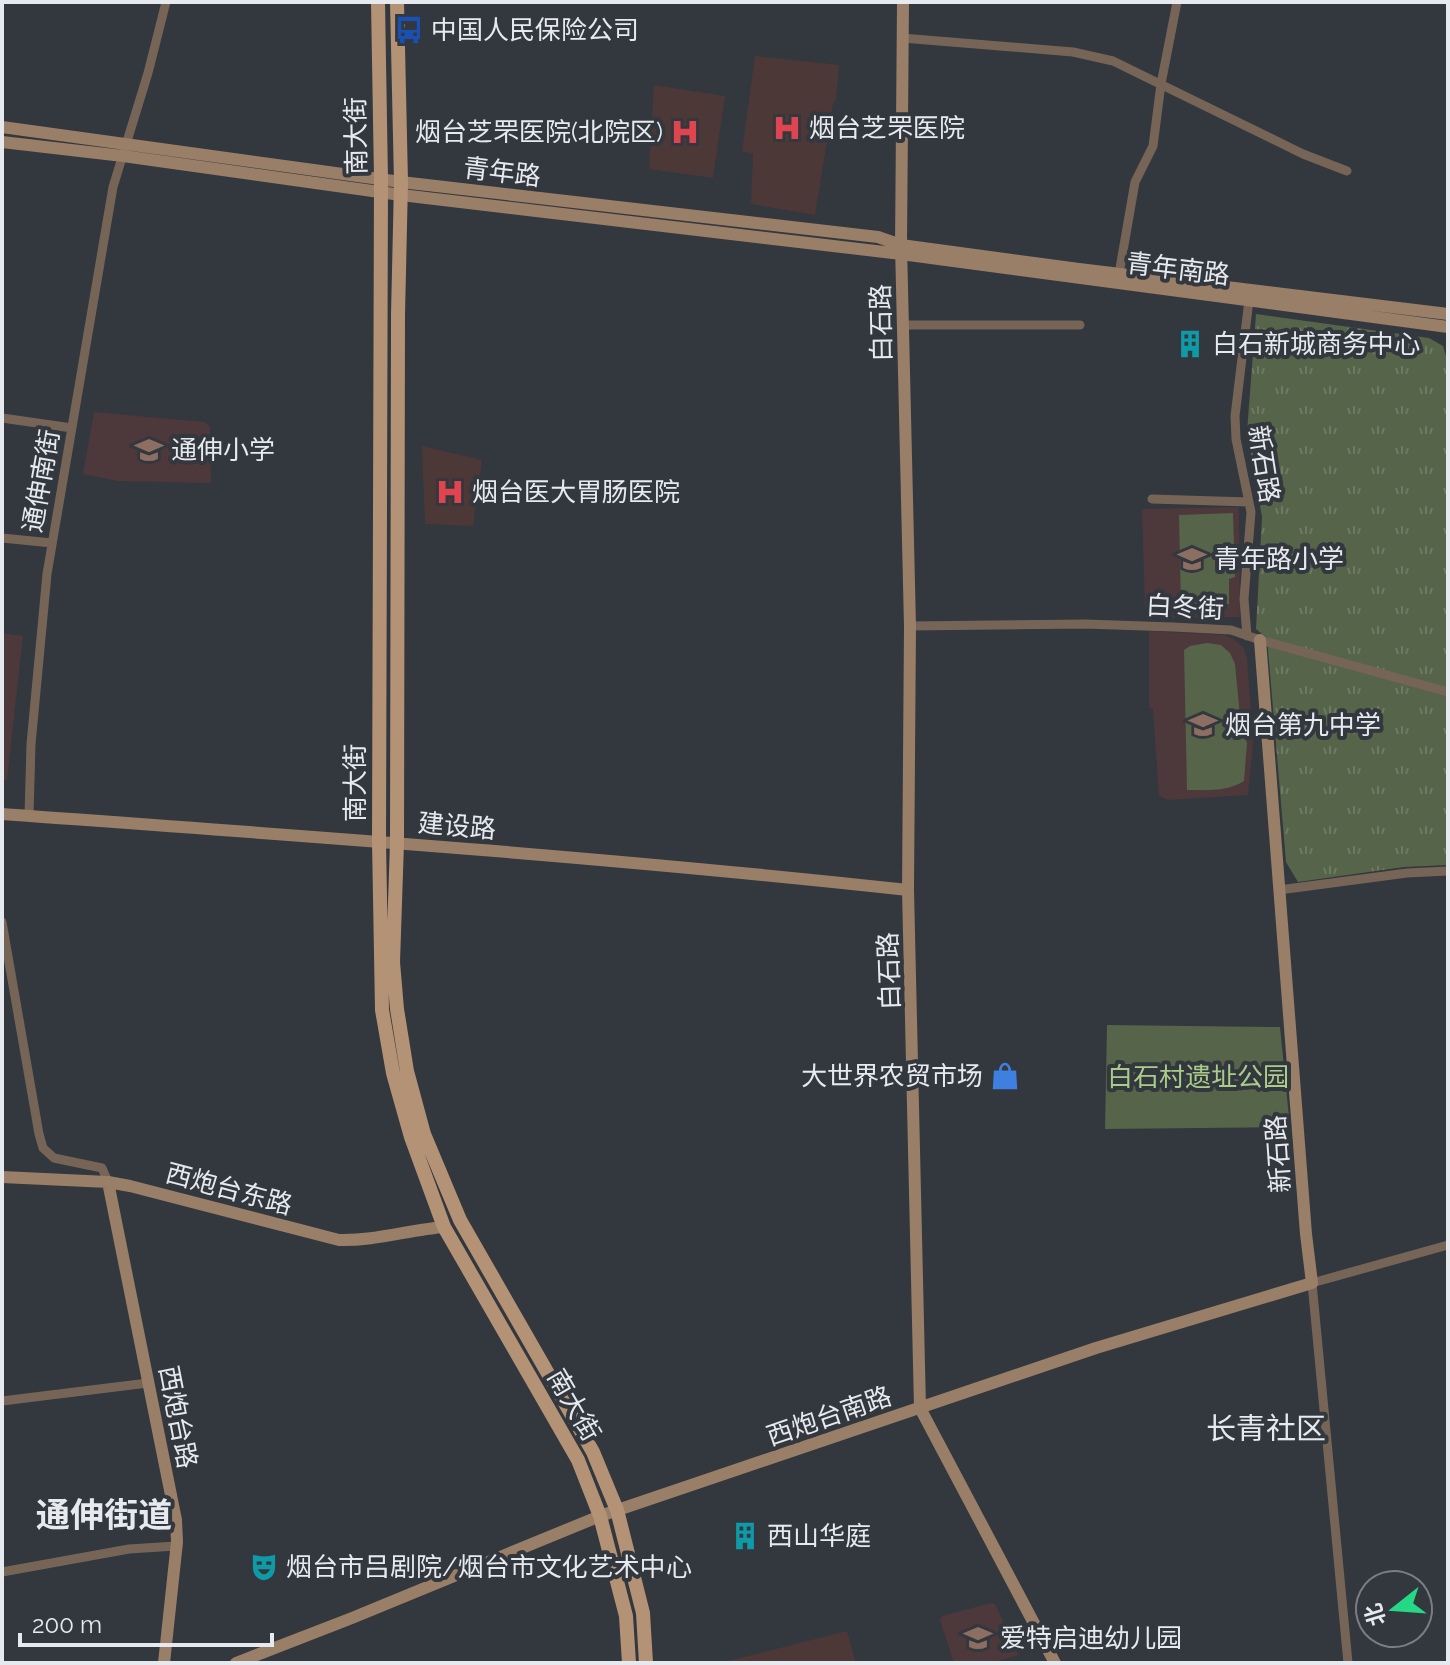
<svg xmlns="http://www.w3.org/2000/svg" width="1450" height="1665" viewBox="0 0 1450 1665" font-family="Raleway,'Noto Sans SC',sans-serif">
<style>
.education{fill:#4d383b}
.medical{fill:#4d3838}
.grass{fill:url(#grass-tufts)}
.park{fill:#566449}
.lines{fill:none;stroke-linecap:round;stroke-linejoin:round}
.street{stroke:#766557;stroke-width:9}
.secondary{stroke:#997e68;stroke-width:12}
.primary{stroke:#b49275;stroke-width:14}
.labels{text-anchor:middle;stroke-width:8;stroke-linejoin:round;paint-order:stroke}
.poi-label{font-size:26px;fill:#e6e9ed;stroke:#33373e;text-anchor:start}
.street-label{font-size:26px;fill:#e6e9ed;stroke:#33373e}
.park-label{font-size:26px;fill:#a9cc89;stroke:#33373e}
.quarter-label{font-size:30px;fill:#e6e9ed;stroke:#33373e}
.district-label{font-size:34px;font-weight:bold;fill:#e6e9ed;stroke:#33373e}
</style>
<defs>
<pattern id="grass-tufts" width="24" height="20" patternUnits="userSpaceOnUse" patternTransform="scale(2)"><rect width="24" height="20" fill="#566449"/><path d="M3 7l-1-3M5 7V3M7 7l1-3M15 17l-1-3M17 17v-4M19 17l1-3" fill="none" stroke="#6e7a64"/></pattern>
</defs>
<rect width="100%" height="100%" fill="#33373e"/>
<path class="education" d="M94,412L204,422L210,426L211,483L118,481L83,474Z
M1239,507L1240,617L1149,618L1145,608L1142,509Z
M1149,631L1224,635L1234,639L1243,647L1247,658L1253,742L1248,795L1168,800L1159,796L1153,709L1149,708Z
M2,633L23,636L7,780L2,779Z
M991,1603L995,1604L1019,1655L991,1663H954L940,1620L942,1616Z"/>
<path class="medical" d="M755,56L839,65L836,100L833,104L815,215L751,204L753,154L742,151Z
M654,85L725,96L713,178L649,169Z
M422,446L482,460L473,526L425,524Z
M847,1631L856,1663H720Z"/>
<path class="grass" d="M1256,314L1429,338L1443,346L1448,363V865L1404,867L1298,882L1286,862L1267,638L1256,629L1262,517L1247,432Z"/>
<path class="park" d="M1233,513L1235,577L1229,579V604L1181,606L1179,515Z
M1207,643L1221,645L1230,653L1235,664L1241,726L1247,743L1244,781C1227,792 1206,790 1187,790L1184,650L1190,646Z
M1107,1025L1280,1027L1290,1127L1105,1129Z"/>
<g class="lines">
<path class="street" d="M902,38L1073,52L1113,61L1303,154L1347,171
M1119,274L1135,182L1153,146L1161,84L1177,2
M903,325H1080
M2,418L72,428
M1152,499L1249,502
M2,538L52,543
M910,626L1085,624L1173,627L1231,630L1260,640L1448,692
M1247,636L1244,599L1251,512L1236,439L1235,416L1249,300
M29,816L31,744L47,574L113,187L148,73L166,2
M1279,890L1407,873L1448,871
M2,922L39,1134L43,1148L54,1158L102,1168L108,1182
M2,1401L148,1383
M2,1572L129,1549L176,1546
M1348,1663L1312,1283L1448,1245"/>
<path class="secondary" d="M903,2L901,245L910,626L908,890L920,1408L1055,1663
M2,127L401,182L878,237L901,245L1079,269L1448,314
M2,142L123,156L401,195L901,254L1448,327
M2,814C304,836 607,857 908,890
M2,1177L108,1182L130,1186L339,1240C374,1241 409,1230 444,1227
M108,1182L176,1520L177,1542L164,1663
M236,1663L352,1618L600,1516L1096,1348L1312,1283L1306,1234L1260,640"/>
<path class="primary" d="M378,2L381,179L379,841L382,1010L393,1073L411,1137L444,1227L578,1460L600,1516L626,1616L629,1663
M397,2L401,182L398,315L397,843L393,962L397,1009L407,1071L424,1134L460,1220L593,1452L617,1510L643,1613L646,1663"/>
</g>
<defs>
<symbol id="bus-bare" viewBox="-9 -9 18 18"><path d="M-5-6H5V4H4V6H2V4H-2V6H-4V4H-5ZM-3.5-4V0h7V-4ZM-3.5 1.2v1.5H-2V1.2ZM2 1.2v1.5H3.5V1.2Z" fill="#1a4fb4" stroke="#33373e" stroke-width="2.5" paint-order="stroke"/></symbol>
<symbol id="hospital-bare" viewBox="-9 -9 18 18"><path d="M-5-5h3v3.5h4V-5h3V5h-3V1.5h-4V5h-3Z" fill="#e0444e" stroke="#33373e" stroke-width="2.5" paint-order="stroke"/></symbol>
<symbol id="building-bare" viewBox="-9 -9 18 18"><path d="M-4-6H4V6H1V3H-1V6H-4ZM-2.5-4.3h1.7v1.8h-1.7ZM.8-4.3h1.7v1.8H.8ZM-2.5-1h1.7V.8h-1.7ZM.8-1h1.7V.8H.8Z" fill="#0f9aa8" stroke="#33373e" stroke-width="2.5" paint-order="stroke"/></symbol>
<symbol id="school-bare" viewBox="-9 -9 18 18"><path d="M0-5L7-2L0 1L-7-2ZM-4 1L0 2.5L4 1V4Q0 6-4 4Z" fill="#8d6e63" stroke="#33373e" stroke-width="2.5" paint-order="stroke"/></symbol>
<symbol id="shop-bare" viewBox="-9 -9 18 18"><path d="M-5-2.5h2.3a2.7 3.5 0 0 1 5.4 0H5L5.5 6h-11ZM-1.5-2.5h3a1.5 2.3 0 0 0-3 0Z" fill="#3f7fe0" stroke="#33373e" stroke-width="2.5" paint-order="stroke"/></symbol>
<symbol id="theatre-bare" viewBox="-9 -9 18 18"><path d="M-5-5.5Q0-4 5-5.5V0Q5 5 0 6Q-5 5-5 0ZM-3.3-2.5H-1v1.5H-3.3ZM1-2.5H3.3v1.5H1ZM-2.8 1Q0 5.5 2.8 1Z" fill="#0f9aa8" stroke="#33373e" stroke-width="2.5" paint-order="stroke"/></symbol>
</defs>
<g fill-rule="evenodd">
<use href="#bus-bare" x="389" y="10" width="40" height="40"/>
<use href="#hospital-bare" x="767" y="108" width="40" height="40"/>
<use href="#hospital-bare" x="665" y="112" width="40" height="40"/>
<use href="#building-bare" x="1170" y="324" width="40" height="40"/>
<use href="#school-bare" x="129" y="430" width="40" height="40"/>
<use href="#hospital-bare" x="430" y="472" width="40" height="40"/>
<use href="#school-bare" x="1172" y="539" width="40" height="40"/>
<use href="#school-bare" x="1183" y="705" width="40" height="40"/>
<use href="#shop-bare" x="985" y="1056" width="40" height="40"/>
<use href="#building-bare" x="725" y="1516" width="40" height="40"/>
<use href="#theatre-bare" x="244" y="1547" width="40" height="40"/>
<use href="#school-bare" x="958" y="1618" width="40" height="40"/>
</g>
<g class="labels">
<g class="poi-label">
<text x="431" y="39">中国人民保险公司</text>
<text x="809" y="137">烟台芝罘医院</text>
<text x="663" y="141" text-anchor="end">烟台芝罘医院(北院区)</text>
<text x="1212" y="353">白石新城商务中心</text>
<text x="171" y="459">通伸小学</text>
<text x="472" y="501">烟台医大胃肠医院</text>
<text x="1214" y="568">青年路小学</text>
<text x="1225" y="734">烟台第九中学</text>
<text x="983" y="1085" text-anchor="end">大世界农贸市场</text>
<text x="767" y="1545">西山华庭</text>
<text x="286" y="1576">烟台市吕剧院/烟台市文化艺术中心</text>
<text x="1000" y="1647">爱特启迪幼儿园</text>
</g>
<g class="street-label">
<text transform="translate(356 136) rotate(-91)" y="9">南大街</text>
<text transform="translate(502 172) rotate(7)" y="9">青年路</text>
<text transform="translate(1178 269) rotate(7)" y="9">青年南路</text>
<text transform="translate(881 323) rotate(-91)" y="9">白石路</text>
<text transform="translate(1264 464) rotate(81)" y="9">新石路</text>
<text transform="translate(41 481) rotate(-80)" y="9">通伸南街</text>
<text transform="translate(1185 607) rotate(3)" y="9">白冬街</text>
<text transform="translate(355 783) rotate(-90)" y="9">南大街</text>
<text transform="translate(457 826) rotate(5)" y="9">建设路</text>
<text transform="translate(889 971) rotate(-92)" y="9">白石路</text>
<text transform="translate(1278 1154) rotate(-94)" y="9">新石路</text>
<text transform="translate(229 1189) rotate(15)" y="9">西炮台东路</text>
<text transform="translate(574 1405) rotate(60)" y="9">南大街</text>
<text transform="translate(829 1416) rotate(-19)" y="9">西炮台南路</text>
<text transform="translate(178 1417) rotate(79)" y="9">西炮台路</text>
</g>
<g class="park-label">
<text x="1198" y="1086">白石村遗址公园</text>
</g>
<g class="quarter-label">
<text x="1266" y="1439">长青社区</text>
</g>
<g class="district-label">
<text x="104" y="1527">通伸街道</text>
</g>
</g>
<rect width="1450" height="1665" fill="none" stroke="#e6e9ed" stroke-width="8"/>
<g transform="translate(1394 1609) rotate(253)"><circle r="38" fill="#33373e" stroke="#7b7e84" stroke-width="2"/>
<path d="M0-6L14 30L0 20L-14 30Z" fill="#25d886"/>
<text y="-12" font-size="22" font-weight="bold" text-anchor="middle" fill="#e6e9ed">北</text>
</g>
<path d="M20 1633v12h252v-12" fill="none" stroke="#e6e9ed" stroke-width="4"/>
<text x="32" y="1633" font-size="24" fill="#e6e9ed" stroke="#33373e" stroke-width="6" paint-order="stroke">200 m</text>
</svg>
